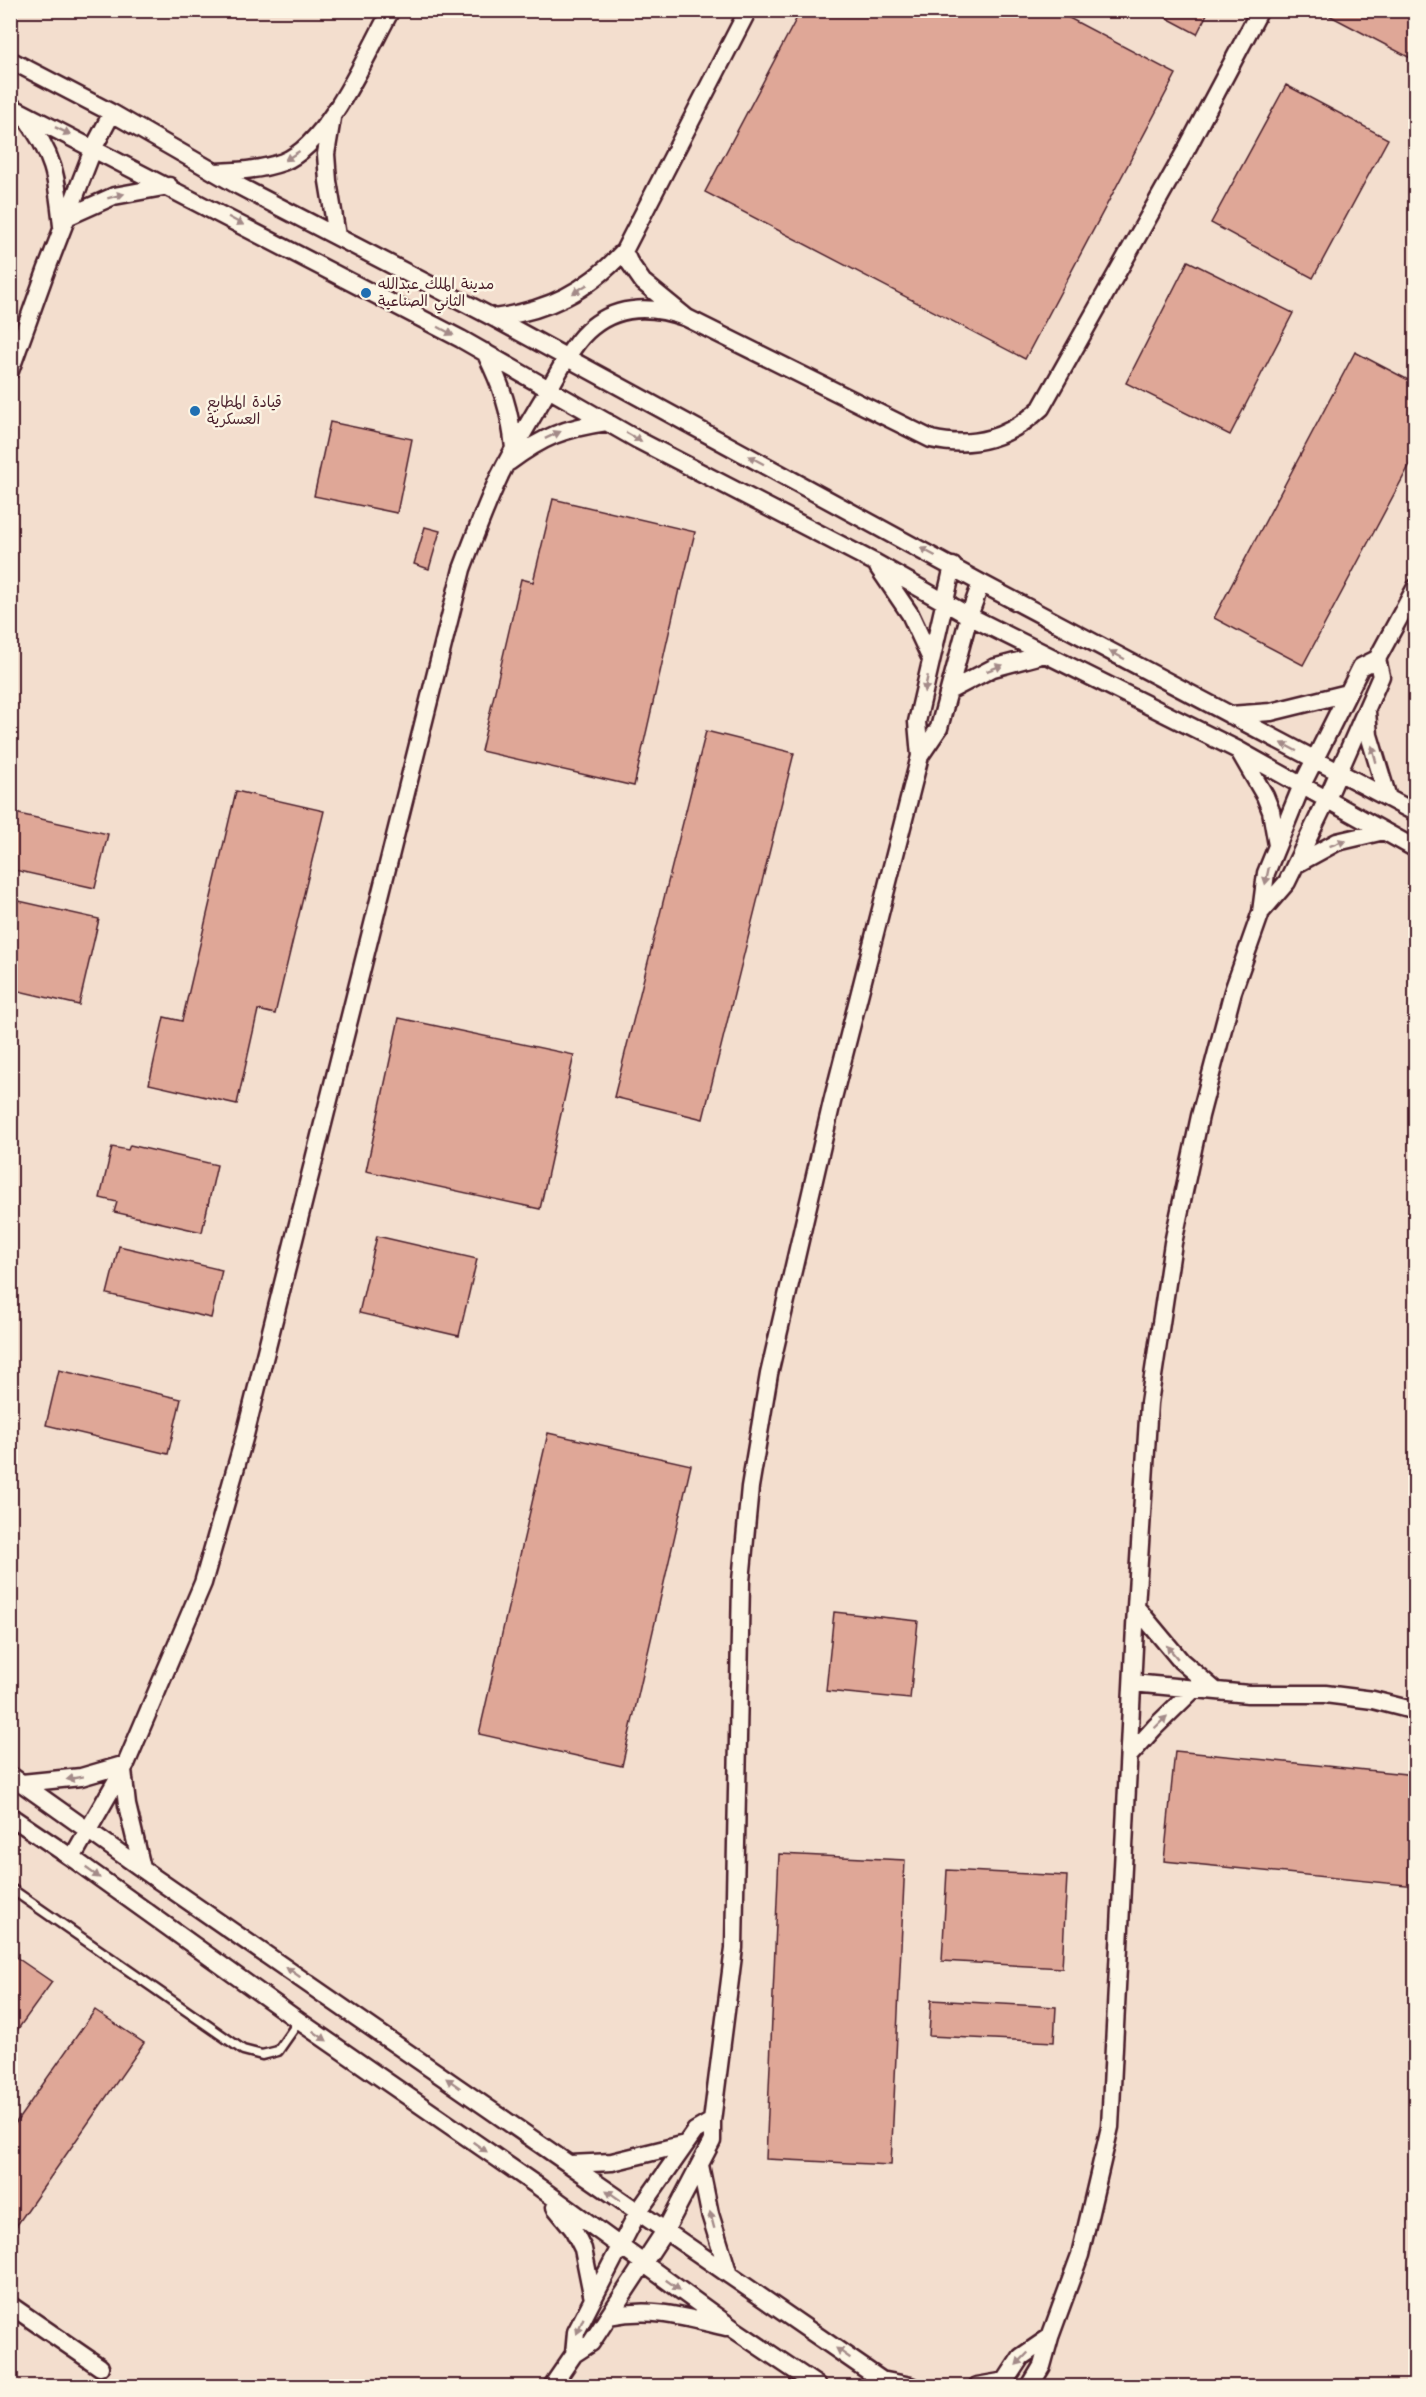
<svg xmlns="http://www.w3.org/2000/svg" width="1426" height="2397" viewBox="0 0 1426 2397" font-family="Kalam,'Playpen Sans Arabic',sans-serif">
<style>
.built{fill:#f3dece}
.building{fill:#dfa797;stroke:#4a1f2b;stroke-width:1.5}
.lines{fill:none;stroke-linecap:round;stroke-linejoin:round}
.service-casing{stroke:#4a1f2b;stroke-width:13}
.minor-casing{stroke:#4a1f2b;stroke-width:21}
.service{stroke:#fcf5e5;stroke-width:8}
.minor{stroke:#fcf5e5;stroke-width:16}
.oneway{fill:#a38a88}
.poi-dot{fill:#1f6fb2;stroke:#fcf5e5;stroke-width:2}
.labels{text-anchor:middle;stroke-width:5;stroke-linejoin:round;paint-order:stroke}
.poi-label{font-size:15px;fill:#4a1f2b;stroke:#fcf5e5;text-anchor:start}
</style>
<rect width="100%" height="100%" fill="#fcf5e5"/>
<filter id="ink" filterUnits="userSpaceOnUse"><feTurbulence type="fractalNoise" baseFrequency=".0167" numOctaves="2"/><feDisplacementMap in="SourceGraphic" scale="12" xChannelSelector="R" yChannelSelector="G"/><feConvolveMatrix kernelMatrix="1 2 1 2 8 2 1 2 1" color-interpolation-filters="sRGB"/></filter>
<g filter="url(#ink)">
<path class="built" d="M11,11H1415V2386H11Z"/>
<path class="building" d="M801,10H1054L1176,74L1025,359L705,192Z
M1152,10H1209L1197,34Z
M1319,10H1416V61Z
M1286,85L1388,139L1313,278L1211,223Z
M1188,261L1293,313L1230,435L1126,383Z
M1355,352L1416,384V453L1303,665L1214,618Z
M330,422L412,439L397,513L314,496Z
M553,499L695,532L681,590L679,589L634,786L481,751L521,579L533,582Z
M425,527L440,531L429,569L414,564Z
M706,731L794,753L703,1119L614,1097Z
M236,791L324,811L275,1014L258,1010L237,1104L149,1084L164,1017L182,1021Z
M10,812L108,834L95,888L10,869Z
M10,899L99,919L79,1005L10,989Z
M399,1018L574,1055L540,1209L366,1171Z
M130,1145L217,1165L202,1232L114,1212L117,1202L100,1198L112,1147L128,1150Z
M377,1236L477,1259L459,1336L359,1313Z
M119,1246L222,1270L211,1318L107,1294Z
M59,1370L181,1399L168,1454L46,1425Z
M548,1433L691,1465L622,1766L479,1734Z
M834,1612L918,1621L910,1699L826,1691Z
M1175,1751L1416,1775V1886L1164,1861Z
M779,1854L905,1860L891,2165L766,2159Z
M947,1870L1067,1876L1062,1968L942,1961Z
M10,1953L52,1982L10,2040Z
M931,2000L1056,2007L1054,2042L929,2036Z
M95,2010L144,2043L10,2235V2131Z"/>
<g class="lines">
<defs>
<path id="service" d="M10,1888L243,2050L262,2055L278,2051L299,2021"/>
<path id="minor" d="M10,60L112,113L239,186L494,318L981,583L1416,813
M10,106L461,339L638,440L874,562L969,616L1238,750L1416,849
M23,114C54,154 57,177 62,226
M332,118L326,154L328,181L337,236
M215,172C238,171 261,170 283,162C329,144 367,53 391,10
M67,217L114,196L169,186
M624,251L629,262L643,282L687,318L931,439C974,449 1009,438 1041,408L1185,152L1260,10
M494,318C549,310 586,292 624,251L748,10
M485,352C502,387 510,409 514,448
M10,371L46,271L94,147L112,113
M509,462C543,437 564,428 607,422
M878,567L910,614L931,659
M949,691L993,668L1045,654
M1367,712L1369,735L1388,798
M1230,715L1271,712L1348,693
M1239,751L1265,796L1271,811L1277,845
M920,756L939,728L969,616L981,583
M1295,865L1337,842L1384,831
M1261,912L1287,882L1327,799L1381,676L1377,659
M1136,1607L1181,1661L1216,1691
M1133,1683L1248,1694H1325L1373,1700L1416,1711
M1129,1756L1155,1727L1194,1689
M123,1770L127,1805L142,1868
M10,1775L155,1878L890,2386
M22,1783L81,1777L126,1764
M10,1816L72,1858L299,2021L539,2187L735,2330L818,2386
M72,1858L126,1764L203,1583L245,1435L462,569C474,537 486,505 500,475C515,445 533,416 550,387C562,367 573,342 592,327C620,304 655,306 687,318
M570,2164L612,2162L685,2144
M700,2165L710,2214L729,2275
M555,2207L573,2229L583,2249L593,2299
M10,2305L100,2367
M609,2316C653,2307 683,2317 726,2327
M574,2354L576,2332L638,2212L695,2131L712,2121
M881,2380L911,2386
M552,2386L574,2354L591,2343L666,2229L712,2141V2121L734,1948L741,1581L750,1487L769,1374L832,1102L920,756L917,722L953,566
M977,2386L1006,2381
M1002,2386L1021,2357L1050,2337
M1030,2386L1042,2366L1050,2337L1080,2255L1110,2127L1136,1607L1149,1403L1173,1243L1200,1116L1233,991L1261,912L1266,873L1302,785L1361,667L1377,659L1416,587"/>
</defs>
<use href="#service" class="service-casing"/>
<use href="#minor" class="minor-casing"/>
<use href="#service" class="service"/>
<use href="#minor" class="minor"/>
</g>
<defs><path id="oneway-solid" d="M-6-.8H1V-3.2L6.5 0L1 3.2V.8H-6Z" transform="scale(1.5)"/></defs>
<g class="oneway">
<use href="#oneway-solid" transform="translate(63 131) rotate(26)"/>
<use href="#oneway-solid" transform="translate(292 156) rotate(147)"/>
<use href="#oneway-solid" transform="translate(116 196) rotate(-15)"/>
<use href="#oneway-solid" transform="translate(236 221) rotate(28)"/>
<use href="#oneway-solid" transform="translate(580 289) rotate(148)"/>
<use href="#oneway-solid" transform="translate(446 331) rotate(28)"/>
<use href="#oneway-solid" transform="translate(553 435) rotate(-25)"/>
<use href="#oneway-solid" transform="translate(634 437) rotate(29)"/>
<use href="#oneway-solid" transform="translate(756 460) rotate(-152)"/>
<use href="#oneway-solid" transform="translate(928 552) rotate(-152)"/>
<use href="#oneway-solid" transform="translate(1117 655) rotate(-152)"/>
<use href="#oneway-solid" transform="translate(995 668) rotate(-21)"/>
<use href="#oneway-solid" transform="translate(926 684) rotate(102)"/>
<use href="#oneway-solid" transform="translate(1289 747) rotate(-152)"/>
<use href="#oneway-solid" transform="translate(1374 754) rotate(-105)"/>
<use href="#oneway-solid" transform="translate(1338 843) rotate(-20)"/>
<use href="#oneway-solid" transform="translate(1267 876) rotate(102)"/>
<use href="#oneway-solid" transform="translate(1172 1652) rotate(-130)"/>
<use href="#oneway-solid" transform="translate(1161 1722) rotate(-44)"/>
<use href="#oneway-solid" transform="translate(75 1778) rotate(170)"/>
<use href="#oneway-solid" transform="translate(93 1873) rotate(36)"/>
<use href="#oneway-solid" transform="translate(293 1972) rotate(-145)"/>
<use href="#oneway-solid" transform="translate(320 2036) rotate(35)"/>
<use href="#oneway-solid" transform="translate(453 2083) rotate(-145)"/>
<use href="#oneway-solid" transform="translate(480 2147) rotate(35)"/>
<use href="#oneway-solid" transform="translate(613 2195) rotate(-145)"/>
<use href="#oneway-solid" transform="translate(712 2220) rotate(-105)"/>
<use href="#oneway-solid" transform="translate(673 2285) rotate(36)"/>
<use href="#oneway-solid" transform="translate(580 2326) rotate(113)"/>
<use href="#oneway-solid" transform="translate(843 2353) rotate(-145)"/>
<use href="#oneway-solid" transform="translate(1022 2359) rotate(134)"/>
</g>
</g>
<g class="poi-dot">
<circle cx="366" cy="293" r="6"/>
<circle cx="195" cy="411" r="6"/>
</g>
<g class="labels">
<g class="poi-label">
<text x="378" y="289">مدينة الملك عبدالله<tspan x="378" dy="17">الثاني الصناعية</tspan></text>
<text x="207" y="407">قيادة المطابع<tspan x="207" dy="17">العسكرية</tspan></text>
</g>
</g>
<rect width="1426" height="2397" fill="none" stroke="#fcf5e5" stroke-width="36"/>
<rect x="18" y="18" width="1390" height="2361" fill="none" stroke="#4a1f2b" stroke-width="2" filter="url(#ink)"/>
</svg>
